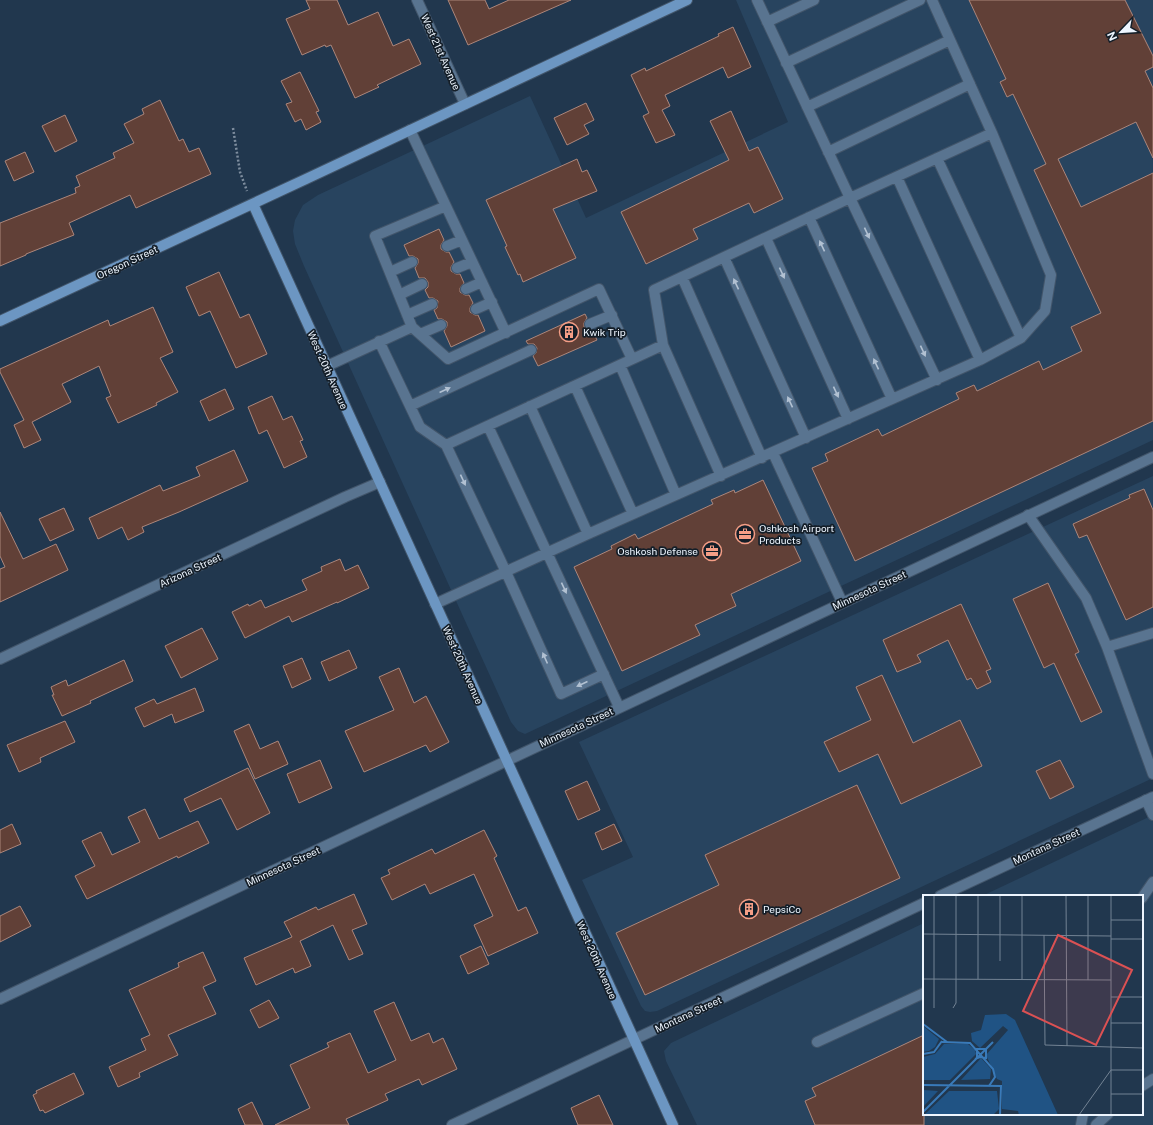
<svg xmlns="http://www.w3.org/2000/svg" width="1153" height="1125" viewBox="0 0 1153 1125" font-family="'Public Sans',sans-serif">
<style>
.built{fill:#28445f}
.building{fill:#614037;stroke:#ac867b}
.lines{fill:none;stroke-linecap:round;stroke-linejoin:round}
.lane-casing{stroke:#42556a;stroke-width:12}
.street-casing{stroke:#42556a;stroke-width:12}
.secondary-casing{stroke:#42556a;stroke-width:12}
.path{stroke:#7e8d9e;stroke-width:2.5;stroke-dasharray:2 2;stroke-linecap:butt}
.lane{stroke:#597490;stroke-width:10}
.street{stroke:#597490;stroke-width:10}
.secondary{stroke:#6c96c2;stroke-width:10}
.oneway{fill:#b2c1d2}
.labels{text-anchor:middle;stroke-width:3.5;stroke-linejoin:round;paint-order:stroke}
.street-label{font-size:10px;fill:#edf5fe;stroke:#141e28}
.poi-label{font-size:10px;fill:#edf5fe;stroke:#141e28;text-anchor:start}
.inset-river{fill:none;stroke:#397ab9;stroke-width:2}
.inset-road{fill:none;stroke:#738394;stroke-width:1}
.view{fill:#db5153;fill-opacity:0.15;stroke:#db5153;stroke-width:2}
.inset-edge{fill:none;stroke:#edf5fe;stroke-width:2}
</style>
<rect width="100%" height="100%" fill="#21374e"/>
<path class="built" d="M736,0H1153V440L525,734L518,731L511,722L304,266L295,244L293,231L295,220L303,205L318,195L530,96L586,218L788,122Z
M1153,476V778L657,1011L650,1012L645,1011L641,1006L582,880L633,857L579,742Z
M1153,815V1125H697L666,1061L664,1051L671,1043L924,923V1114H1142V896H982Z"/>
<path class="building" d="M306,0H337L348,25L378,12L393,46L409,39L421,64L377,85L379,87L355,98L331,45L326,47L325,45L302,55L286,19L310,9Z
M448,0H485L489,9L509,0H571L468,45Z
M969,0H1125L1153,56V67L1145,71L1153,88V158L1136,122L1058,159L1081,207L1153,173V421L855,561L812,468L828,461L825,454L878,429L882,436L959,399L956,393L974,385L977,391L1039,361L1043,370L1082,351L1071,327L1101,313L1034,170L1046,164L1013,94L1007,97L1000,82L1006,79Z
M733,27L751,67L728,78L723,67L665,95L670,106L662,110L675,135L656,143L643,116L649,113L631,75L645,68L646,71L719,36L718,34Z
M300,72L319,111L316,112L321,122L306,130L301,119L295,122L286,104L292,102L281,81Z
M160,100L179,141L183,139L189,152L199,148L211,174L136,208L130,195L69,223L74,235L26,254V255L0,266V223L76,193L75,188L80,186L76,176L115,158L113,153L134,143L124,124L144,114L142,109Z
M586,103L594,120L584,125L589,134L567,145L554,118Z
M731,111L749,151L758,147L783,199L754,213L749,203L693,229L698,239L646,264L621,212L729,160L710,121Z
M65,115L77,141L55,152L42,126Z
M25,152L34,172L14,181L5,161Z
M577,159L582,172L587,170L597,191L553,209L576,258L523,282L520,274L518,275L505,247L507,246L486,200Z
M439,229L444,240L441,245V249L446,252H449L454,262L451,267V271L456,274H460L464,283L460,288V292L465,295H469L473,303L470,308V312L475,315H478L485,331L451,347L444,331L447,326V322L442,319H438L434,310L437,308L438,301L433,298H429L425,290L428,287V282L425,278H419L415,268L418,263V259L413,256H409L404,245Z
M219,272L240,318L249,314L267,354L236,368L210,311L199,316L186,287Z
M153,307L173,352L160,358L178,392L156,403L157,405L118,423L106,398L111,396L99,366L62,384L71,402L32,422L41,440L24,448L14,425L24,420L0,372V369L108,320L110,326Z
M585,314L587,318L584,323V327L589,330H592L597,340L538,366L533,356L536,353L537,348L534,344H528L526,341Z
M225,389L234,409L209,421L200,401Z
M272,396L283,420L292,416L303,440L300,441L307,457L284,468L267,430L259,434L248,407Z
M234,450L248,481L179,512L142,527L144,532L128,540L122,527L98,539L89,518L160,485L163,491L200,476L196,467Z
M763,480L801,561L731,594L736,606L695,625L700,635L622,671L574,567L612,549L611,546L635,534L638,539L713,504L711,500L734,490L735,493Z
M1144,489L1153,510V607L1126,620L1087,535L1079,538L1073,524L1130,498L1129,495Z
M64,508L74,530L50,541L39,519Z
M0,512L23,559L56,544L68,570L0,602V569L5,567L0,556Z
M340,559L345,571L358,565L369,588L337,603V602L292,622L289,616L245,638L232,612L248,604L249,606L261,600L265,608L307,590L302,580L322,571L321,567Z
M1048,583L1079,652L1075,654L1102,712L1081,722L1054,663L1044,668L1013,599Z
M961,604L991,669L986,671L991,682L977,689L971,678L967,680L948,640L917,655L921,662L897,672L883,640Z
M202,628L218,659L181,678L165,646Z
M349,650L357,668L329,681L321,662Z
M302,658L311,679L292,688L283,666Z
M124,660L133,681L90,701L91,703L62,716L52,695H54L51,687L66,680L68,686Z
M399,668L414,703L426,696L449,742L430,752L426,745L364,772L345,731L394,710L379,677Z
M882,675L913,743L960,720L982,766L901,804L878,754L839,772L824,742L871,720L856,687Z
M195,688L204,711L175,723L172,714L144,727L135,708L154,699L157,704Z
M65,721L75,742L40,758L41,762L19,772L7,745Z
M249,724L260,749L278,741L288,764L255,779L234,731Z
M320,760L332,788L299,803L287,774Z
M1060,760L1074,787L1050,799L1036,771Z
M248,768L270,813L237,830L221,798L190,812L184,799Z
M587,781L600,810L578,820L565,791Z
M857,785L900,878L645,995L616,933L719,885L705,855Z
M145,809L159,839L198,821L209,843L178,858L177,856L87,899L75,876L95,866L82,841L101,832L112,855L140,842L128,817Z
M12,824L21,844L0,853V830Z
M614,824L622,841L602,850L595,833Z
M484,830L497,856L494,858L518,911L526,907L538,933L488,956L474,925L493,916L474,874L430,894L425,884L392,900L381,878L390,874L388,870L432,849L435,854Z
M354,894L367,924L352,930L363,954L349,960L333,925L300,941L311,966L295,973L293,968L256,985L244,958L292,937L284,922L316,907L318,910Z
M20,906L31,926L0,942V916Z
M481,946L489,964L468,974L460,956Z
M203,952L216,981L203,987L216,1014L168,1035L178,1055L139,1073L140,1077L118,1087L109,1067L146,1050L141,1039L150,1035L129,990L179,967L178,963Z
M269,1000L279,1018L259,1028L250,1010Z
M394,1002L411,1041L429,1033L433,1043L443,1038L457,1069L422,1085L419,1079L385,1094L388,1100L346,1119L349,1125H275L310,1108L290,1065L329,1047L327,1043L350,1033L368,1073L396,1060L374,1011Z
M924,1035V1125H815L805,1101L816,1096L812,1088Z
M74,1073L84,1094L45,1113L43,1110L40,1111L33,1095L37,1093L36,1091Z
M599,1095L613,1125H578L571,1108Z
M252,1102L263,1125H245L238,1109Z"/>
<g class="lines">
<defs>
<path id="lane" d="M767,22L814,0
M786,63L920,0
M807,107L950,40
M410,130L506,333
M828,152L970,84
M937,158L1021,338
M897,177L980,360
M446,206L375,236L412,327L448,359L599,289L632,359
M809,217L892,399
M766,238L848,419
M447,246L462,240
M724,257L806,438
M457,268L472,262
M390,272L412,262
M682,277L762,458
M466,289L482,282
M399,295L422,284
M476,309L492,302
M407,315L432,304
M590,324L612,315
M420,334L441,325
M379,341L420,427L446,445L506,572L561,694L604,674
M663,345L721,476
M620,365L676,495
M327,366L412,327
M937,380L850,198L992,133
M575,386L633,514
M410,406L531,350
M530,406L588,534
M488,426L619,707
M446,445L663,345L654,290L850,198L757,0
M773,453L842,602
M1028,515L1086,598L1107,647L1153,774
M435,604L588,534L980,360L1021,338L1045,311L1051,275L992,133L932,0
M1107,647L1153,633
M1146,800L1153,815
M1142,898L1153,882
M817,1042L924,993
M1142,1086L1153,1079
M1081,1125L1083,1114
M1096,1125L1108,1114"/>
<path id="street" d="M417,0L465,104
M0,659L345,497L380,482
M940,896L1153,797
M0,999L1153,457
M452,1125L924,903"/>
<path id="secondary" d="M253,204L673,1125
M0,321L306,179L687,0"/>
</defs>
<use href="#lane" class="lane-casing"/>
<use href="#street" class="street-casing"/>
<use href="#secondary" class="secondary-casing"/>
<path class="path" d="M233,128L240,172L247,191"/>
<use href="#lane" class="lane"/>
<use href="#street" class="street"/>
<use href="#secondary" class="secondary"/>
</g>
<defs><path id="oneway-solid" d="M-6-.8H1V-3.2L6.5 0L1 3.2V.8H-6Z"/></defs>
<g class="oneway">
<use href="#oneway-solid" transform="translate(867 233) rotate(65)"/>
<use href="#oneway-solid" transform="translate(822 246) rotate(-115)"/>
<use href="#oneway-solid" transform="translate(782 273) rotate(65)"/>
<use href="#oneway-solid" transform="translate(736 284) rotate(-115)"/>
<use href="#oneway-solid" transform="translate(923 351) rotate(65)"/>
<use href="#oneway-solid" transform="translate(876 364) rotate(-115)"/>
<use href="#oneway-solid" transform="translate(445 390) rotate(-25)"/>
<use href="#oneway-solid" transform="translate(836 392) rotate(65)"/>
<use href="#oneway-solid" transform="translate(790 402) rotate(-115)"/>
<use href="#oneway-solid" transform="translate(463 480) rotate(65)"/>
<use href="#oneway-solid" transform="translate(564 588) rotate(65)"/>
<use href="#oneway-solid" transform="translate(545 658) rotate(-114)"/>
<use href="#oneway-solid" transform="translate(582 684) rotate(156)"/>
</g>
<defs>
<symbol id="building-ring" viewBox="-11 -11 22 22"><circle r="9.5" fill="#141e28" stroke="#f49e86" stroke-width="1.5"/><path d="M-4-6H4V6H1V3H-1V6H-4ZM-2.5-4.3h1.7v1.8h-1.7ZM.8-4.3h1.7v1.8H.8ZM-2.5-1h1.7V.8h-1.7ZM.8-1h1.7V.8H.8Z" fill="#f49e86"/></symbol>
<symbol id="office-ring" viewBox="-11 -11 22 22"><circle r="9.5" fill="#141e28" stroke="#f49e86" stroke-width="1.5"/><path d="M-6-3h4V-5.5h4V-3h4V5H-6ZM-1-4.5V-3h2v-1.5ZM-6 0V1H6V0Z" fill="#f49e86"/></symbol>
</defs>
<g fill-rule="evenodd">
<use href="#building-ring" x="558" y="321" width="22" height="22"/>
<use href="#office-ring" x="734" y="523" width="22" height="22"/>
<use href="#office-ring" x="701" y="540" width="22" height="22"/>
<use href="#building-ring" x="738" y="898" width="22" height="22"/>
</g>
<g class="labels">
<g class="street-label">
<text transform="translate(441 52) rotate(66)" y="4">West 21st Avenue</text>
<text transform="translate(127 262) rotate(-25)" y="4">Oregon Street</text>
<text transform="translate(328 370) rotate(66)" y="4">West 20th Avenue</text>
<text transform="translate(190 570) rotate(-25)" y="4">Arizona Street</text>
<text transform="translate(869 590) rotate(-25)" y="4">Minnesota Street</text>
<text transform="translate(463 665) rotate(66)" y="4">West 20th Avenue</text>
<text transform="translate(576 727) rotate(-25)" y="4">Minnesota Street</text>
<text transform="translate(1046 846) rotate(-25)" y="4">Montana Street</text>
<text transform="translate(283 866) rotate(-25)" y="4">Minnesota Street</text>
<text transform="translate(597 960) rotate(66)" y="4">West 20th Avenue</text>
<text transform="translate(688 1014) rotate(-25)" y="4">Montana Street</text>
</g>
<g class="poi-label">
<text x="583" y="336">Kwik Trip</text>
<text x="759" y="532">Oshkosh Airport<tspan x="759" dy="12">Products</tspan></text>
<text x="698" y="555" text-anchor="end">Oshkosh Defense</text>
<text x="763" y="913">PepsiCo</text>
</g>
</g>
<g transform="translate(923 895)">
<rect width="220" height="220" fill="#21374e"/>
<path d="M83,119L92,125L135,220H96L95,216L79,214V186L74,184L63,160L85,135L80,131L57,153L49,146L48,138L58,135L62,120ZM0,131L16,144L12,152L6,156L0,157ZM21,149H45L52,155L53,159L27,185H0V162L12,159ZM58,163L68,174L67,184L38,185ZM0,195L15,196L0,212ZM26,196H74L76,214L70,220H1Z" fill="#205384"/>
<path class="inset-river" d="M0,129L24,147M19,147L47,148L70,174L72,182L66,191M0,159L11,157L19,146M52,164L57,162L63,163V154H54V163M0,190L79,191M0,217L70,147M77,220L78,191"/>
<path class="inset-road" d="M55,0V84M77,0V66M99,0V84M143,0L144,151M165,0V85M188,25H220M0,39L188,41M121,40L122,150L220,153M188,44H220M0,84L188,85V0M188,85V220M188,102H220M11,113V0M30,113L33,108V0M188,128H220M188,175H220M188,199H220M156,220L188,175"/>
<path class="view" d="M135,40L209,75L173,150L100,116Z"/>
<rect width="220" height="220" class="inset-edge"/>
</g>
<g transform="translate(1121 32) rotate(245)" stroke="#141e28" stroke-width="3" paint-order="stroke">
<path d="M0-3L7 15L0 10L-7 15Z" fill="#edf5fe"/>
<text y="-6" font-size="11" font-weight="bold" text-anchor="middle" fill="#edf5fe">N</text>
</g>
</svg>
